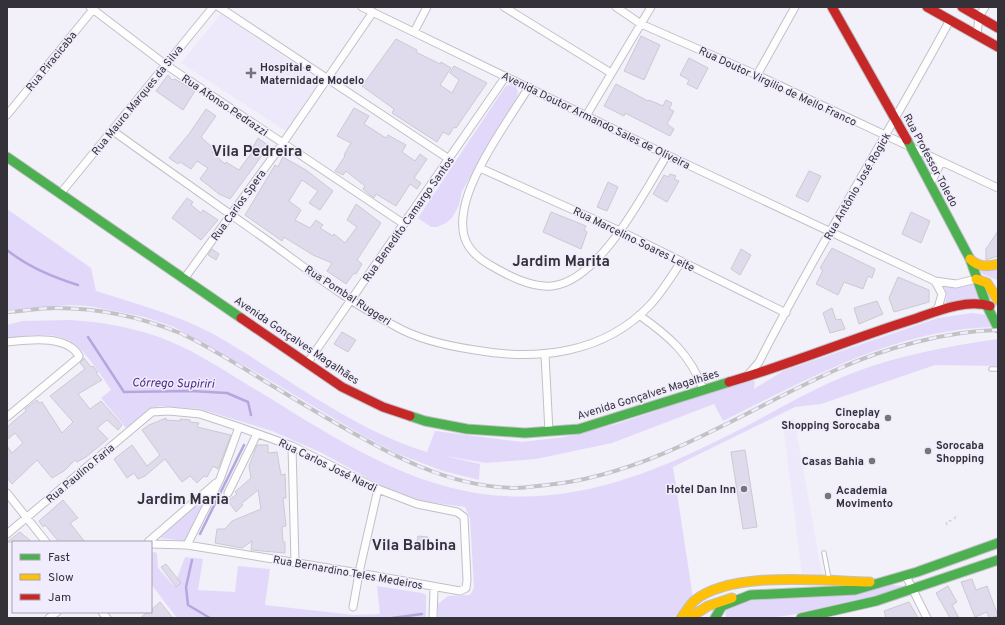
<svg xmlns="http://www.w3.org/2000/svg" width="1005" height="625" viewBox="0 0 1005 625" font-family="Overpass,sans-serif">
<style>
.built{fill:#ede9fb}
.green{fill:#e2d9fa}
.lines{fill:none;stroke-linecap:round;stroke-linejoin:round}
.stream{stroke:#b6a6df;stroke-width:2.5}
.building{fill:#dfdbec;stroke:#cbcad0}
.lane-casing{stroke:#c2c0c7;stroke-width:5.5}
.street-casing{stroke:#c2c0c7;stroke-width:9}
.fast-casing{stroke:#c2c0c7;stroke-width:11}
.slow-casing{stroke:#c2c0c7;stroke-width:11}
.jam-casing{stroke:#c2c0c7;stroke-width:11}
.path{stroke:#d2d1d4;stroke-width:1.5;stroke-dasharray:3 3;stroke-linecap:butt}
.lane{stroke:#fdfdfe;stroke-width:3.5}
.street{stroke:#fdfdfe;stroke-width:7}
.fast{stroke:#4caf50;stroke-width:9}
.slow{stroke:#ffc107;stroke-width:9}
.jam{stroke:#c62828;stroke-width:9}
.rail-casing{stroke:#c2c2c4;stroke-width:4}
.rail{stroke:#f0ecfd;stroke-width:2.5;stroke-dasharray:8;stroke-linecap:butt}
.poi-dot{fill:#76747c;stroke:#f0ecfd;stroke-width:1.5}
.labels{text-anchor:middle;stroke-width:3;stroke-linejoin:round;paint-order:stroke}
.street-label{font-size:11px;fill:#343238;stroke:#f0ecfd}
.poi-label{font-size:11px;font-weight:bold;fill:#343238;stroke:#f0ecfd;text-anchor:start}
.water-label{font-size:12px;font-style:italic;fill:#492781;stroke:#f0ecfd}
.district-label{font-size:15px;font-weight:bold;fill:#343238;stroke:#f0ecfd}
</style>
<rect width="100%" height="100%" fill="#f2f0f9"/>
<path class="built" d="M224,14L318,81V83L286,131L181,63L220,15Z
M794,417L822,575L802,574L783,424Z"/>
<path class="green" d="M511,85L516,87L518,92L517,97L462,191L459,205L452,218L446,223L437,227H431L418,218L501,93L506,86Z
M7,209L91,268L96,291C134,303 181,316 215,335C285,375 349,428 427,452L435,431L522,442L564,437L617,424L750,379L755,382L754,389L783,371L938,318L973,313L985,315L990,320L994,327C895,329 809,379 723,421L714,404L612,443L536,459L486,463L445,456L480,464L479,480L443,471L398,454L362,435L254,371L174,327L145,317L89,306L71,305L7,310Z
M998,268L997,280L980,273V270Z
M974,284L980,298L944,305C947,298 948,294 944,287H957Z
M71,320C101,322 130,327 159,337C189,348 216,365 243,382C317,426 394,482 482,494C573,506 651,474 731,434C767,416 801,395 838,379C889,357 943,347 998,339V366L935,365L821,404L795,407L673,467L693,598L673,618H438V604L448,596L470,595L474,588L470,518L465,507L421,501L382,486L322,453L272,431L200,409L159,406L126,428L101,398L111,390C102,376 82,345 66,339C47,332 26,336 7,339V325L22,321Z
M207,494L185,541L160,538Z
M155,552L157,554L158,568L174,586L185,557L203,559L198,590L235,592L238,566L270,569L265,605L354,615L380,614L377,586L422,593L426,595V618H177L151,584V553Z
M890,585L902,586L898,590C854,602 809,615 763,618C751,619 739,618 726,618L725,609L732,603Z"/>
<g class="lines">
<path class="stream" d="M7,250C28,267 52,277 78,285
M88,337L124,392L191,391L227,393L248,402L251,415
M200,534L244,445
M192,560L186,587L188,605L210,618
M392,618L422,614"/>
</g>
<path class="building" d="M641,36L660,45L644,80L624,71Z
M396,39L417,50L416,52L440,64L441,62L451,68L440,85L452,93L459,80L450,73L454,66L487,83L456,128L454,127L449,135L443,132L437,142L392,113L394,109L362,86Z
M689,58L708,68L697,89L687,84L689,80L680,75Z
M168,75L172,80L175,79L195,91L183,110L156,91Z
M616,84L648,101L649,100L663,106L666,100L672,103L669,109L674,111L667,124L674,129L670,136L625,113L624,116L604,106Z
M354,108L369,116L364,124L386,138L388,135L406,145L402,152L415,161L420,154L427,159L414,178L421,183L417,189L410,184L396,206L376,194L374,198L363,189L365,186L346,171L343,175L335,171L345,156L344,155L351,143L337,136Z
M206,109L216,116L201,137L215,150L212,152L225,164L226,162L239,170L255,148L253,147L258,138L269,146L230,199L219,194L200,179L208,168L197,161L191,169L180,162L178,164L169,158L189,134Z
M283,157L306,170L333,191L320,210L309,203L318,191L302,180L289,201L301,210L295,220L310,228L316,220L323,225L320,228L333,236L334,234L345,243L357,227L347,220L356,204L381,223L357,260L362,264L356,274L354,273L346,284L327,271L332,263L313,255L284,237L282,241L245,215L275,165L278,167Z
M809,171L821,176L808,202L796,196Z
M670,174L676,176L674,179L679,181L667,202L653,194L664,175L668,177Z
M608,182L618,187L607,211L597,207Z
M187,198L193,202L191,205L201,213L203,210L218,220L201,240L172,218Z
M551,212L586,226L584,230L587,232L581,249L543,232Z
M911,212L930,221L921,243L902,234Z
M998,231V256L986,260V249Z
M832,248L875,269L872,278L868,276L863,289L844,282L838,295L816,284L823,270L820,268Z
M212,249L219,254L216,260L208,255Z
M741,249L751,255L740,275L731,269Z
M898,277L929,290V302L894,312L889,298Z
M877,301L883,314L859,324L854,308Z
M832,308L836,320L841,319L845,329L830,333L823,313Z
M342,332L356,340L348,352L334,344Z
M84,358L91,367L93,366L98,372L96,373L102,380L78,394L90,409L101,401L122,425L118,430L107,420L97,428L108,439L86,457L77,462L75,460L64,471L52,478L37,460L12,484L7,478V446L12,453L23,443L15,433L7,440V427L26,411L25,409L37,400L39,403L42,402L62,433L73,422L50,396L85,369L80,363Z
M166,418V420L180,421V419L190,420V422L199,423L197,427L231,435L218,469L213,466L207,477L204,476L197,483L190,476L182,482L165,459L145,476L138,479L134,473L127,478L114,459L132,445L147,466L160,455L142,430L149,425Z
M257,445H268V453L277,452L281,475L285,474L286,498H283L286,526L282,527L283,542H285V553L251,550L252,541L242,548L215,543L217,529H225L232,521L261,509L258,490L241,504L243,505L236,512L228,501L237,494L235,492L251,478L249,466Z
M745,450L757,527L743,529L731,452Z
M63,500L78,518L70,523L85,542H59L45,525L43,527L39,521Z
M20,532L32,542H7Z
M418,536L428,537L427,544L417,542Z
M166,564L181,583L176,587L161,567Z
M972,579L976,590L987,586L998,616L989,618L987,612L975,617L961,582Z
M948,586L957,602L952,605L959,618H950L936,593Z
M160,602L173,618H140L148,612H151V610Z
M909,602L918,618H886L884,611Z"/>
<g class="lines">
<defs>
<path id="lane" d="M991,369H998
M824,553L829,579"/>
<path id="street" d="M90,7L166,65L404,224
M219,7L449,159
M362,7L667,155L935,281L956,284L976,279
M504,7L611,73
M616,7L641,24L757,75L998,188
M414,32L427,7
M977,35L979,16L985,7
M757,75L795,7
M529,87C509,119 470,173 464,210C459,236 467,252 490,265C507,275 531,288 552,286C600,281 644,192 667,155
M7,115L95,7
M586,116L651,7
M113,131C163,167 213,202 264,238C306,268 348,302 395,326C419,340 448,346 475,350C537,361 604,354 650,305C662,292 671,277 681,262
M480,168L620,231L786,313
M930,185L941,162
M60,194L213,7
M184,279L283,143L373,12
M932,313L938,308L942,294L935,281
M639,315C669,336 690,354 703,389
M7,342C27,340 67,334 79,356L78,358L7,417
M545,355L549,432
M308,362L506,76
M747,376L759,362C818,246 888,135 950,20
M292,446L295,563
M7,493L46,542
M228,493L257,434
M7,534L152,412L169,411L200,414L239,427L292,446L378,489L417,504L457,512L464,517L467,580L466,588L460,591L359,573L187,545L151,544
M148,542L216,483
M187,545L220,479L239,427
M906,576L927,618
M353,607L360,568L378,489
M102,612L107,618
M49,618L57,612
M433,618L434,588"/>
<path id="fast" d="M907,140L970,259L986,304L998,328
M7,157L241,318
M410,416L425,421L467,429L525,433L579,429L729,382
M715,618L722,606L750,595L855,590L917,572L998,543
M801,618L876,601L998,560"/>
<path id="slow" d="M970,259C978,267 987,267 998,264
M976,279L987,283L998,300
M681,618C685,613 689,606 694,601C731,570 824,581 870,582
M689,618L708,606L732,598"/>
<path id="jam" d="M832,7L907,140
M927,7L998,47
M962,7L998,28
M241,318L342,387L383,407L410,416
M729,382C788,365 846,341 905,322C931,314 963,298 990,306"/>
</defs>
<use href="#lane" class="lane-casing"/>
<use href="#street" class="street-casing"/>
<use href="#fast" class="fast-casing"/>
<use href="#slow" class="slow-casing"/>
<use href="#jam" class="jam-casing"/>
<path class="path" d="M947,525L946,522L953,520L958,514"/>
<use href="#lane" class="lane"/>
<use href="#street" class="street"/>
<use href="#fast" class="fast"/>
<use href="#slow" class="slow"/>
<use href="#jam" class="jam"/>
<defs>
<path id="rail" d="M7,312C23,311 39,308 55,308C97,308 141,317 180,333C202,343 224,357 245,369C274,387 303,404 332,421C389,454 448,487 515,488C526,488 537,486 547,485C654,474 742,411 838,369C885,348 946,331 998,330"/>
</defs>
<use href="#rail" class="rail-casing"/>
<use href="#rail" class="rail"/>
</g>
<g class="poi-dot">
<path d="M249 67h4v4h4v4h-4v4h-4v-4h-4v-4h4z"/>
<circle cx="888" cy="418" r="4"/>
<circle cx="928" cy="451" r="4"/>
<circle cx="872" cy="461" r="4"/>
<circle cx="744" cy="489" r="4"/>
<circle cx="828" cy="496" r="4"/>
</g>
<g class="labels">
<g class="street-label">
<text transform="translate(51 61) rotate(-51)" y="4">Rua Piracicaba</text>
<text transform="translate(778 86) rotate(25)" y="4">Rua Doutor Virgilio de Mello Franco</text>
<text transform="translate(137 100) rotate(-51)" y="4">Rua Mauro Marques da Silva</text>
<text transform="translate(225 105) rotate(34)" y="4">Rua Afonso Pedrazzi</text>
<text transform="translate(596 120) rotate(26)" y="4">Avenida Doutor Armando Sales de Oliveira</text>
<text transform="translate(931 160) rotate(62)" y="4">Rua Professor Toledo</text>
<text transform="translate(857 186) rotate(-60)" y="4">Rua Antônio José Rogick</text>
<text transform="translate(238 205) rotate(-54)" y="4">Rua Carlos Spera</text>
<text transform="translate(408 219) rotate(-55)" y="4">Rua Benedito Camargo Santos</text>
<text transform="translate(634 239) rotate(26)" y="4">Rua Marcelino Soares Leite</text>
<text transform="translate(348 295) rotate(33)" y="4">Rua Pombal Ruggeri</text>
<text transform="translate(297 340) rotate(34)" y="4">Avenida Gonçalves Magalhães</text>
<text transform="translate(648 394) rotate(-17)" y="4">Avenida Gonçalves Magalhães</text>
<text transform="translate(328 465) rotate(26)" y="4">Rua Carlos José Nardi</text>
<text transform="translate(80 473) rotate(-40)" y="4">Rua Paulino Faria</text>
<text transform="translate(348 572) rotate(10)" y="4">Rua Bernardino Teles Medeiros</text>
</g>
<g class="poi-label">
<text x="260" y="71">Hospital e<tspan x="260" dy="13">Maternidade Modelo</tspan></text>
<text x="880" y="416" text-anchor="end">Cineplay<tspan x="880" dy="13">Shopping Sorocaba</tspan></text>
<text x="936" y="449">Sorocaba<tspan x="936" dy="13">Shopping</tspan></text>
<text x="864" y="465" text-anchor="end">Casas Bahia</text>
<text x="736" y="493" text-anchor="end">Hotel Dan Inn</text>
<text x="836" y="494">Academia<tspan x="836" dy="13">Movimento</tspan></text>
</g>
<g class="water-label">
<text transform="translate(173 383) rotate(1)" y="4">Córrego Supiriri</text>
</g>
<g class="district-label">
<text x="257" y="156">Vila Pedreira</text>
<text x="561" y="266">Jardim Marita</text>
<text x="183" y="504">Jardim Maria</text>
<text x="414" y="550">Vila Balbina</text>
</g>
</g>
<rect width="1005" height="625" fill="none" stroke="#343238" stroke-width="16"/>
<rect x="12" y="541" width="140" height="72" fill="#f0ecfd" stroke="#a5a2ae"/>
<rect x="20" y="554" width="20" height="6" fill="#4caf50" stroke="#a5a2ae"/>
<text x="48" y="561" font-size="12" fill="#343238">Fast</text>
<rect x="20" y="574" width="20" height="6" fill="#ffc107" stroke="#a5a2ae"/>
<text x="48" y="581" font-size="12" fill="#343238">Slow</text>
<rect x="20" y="594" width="20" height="6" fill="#c62828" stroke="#a5a2ae"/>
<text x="48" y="601" font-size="12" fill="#343238">Jam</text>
</svg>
